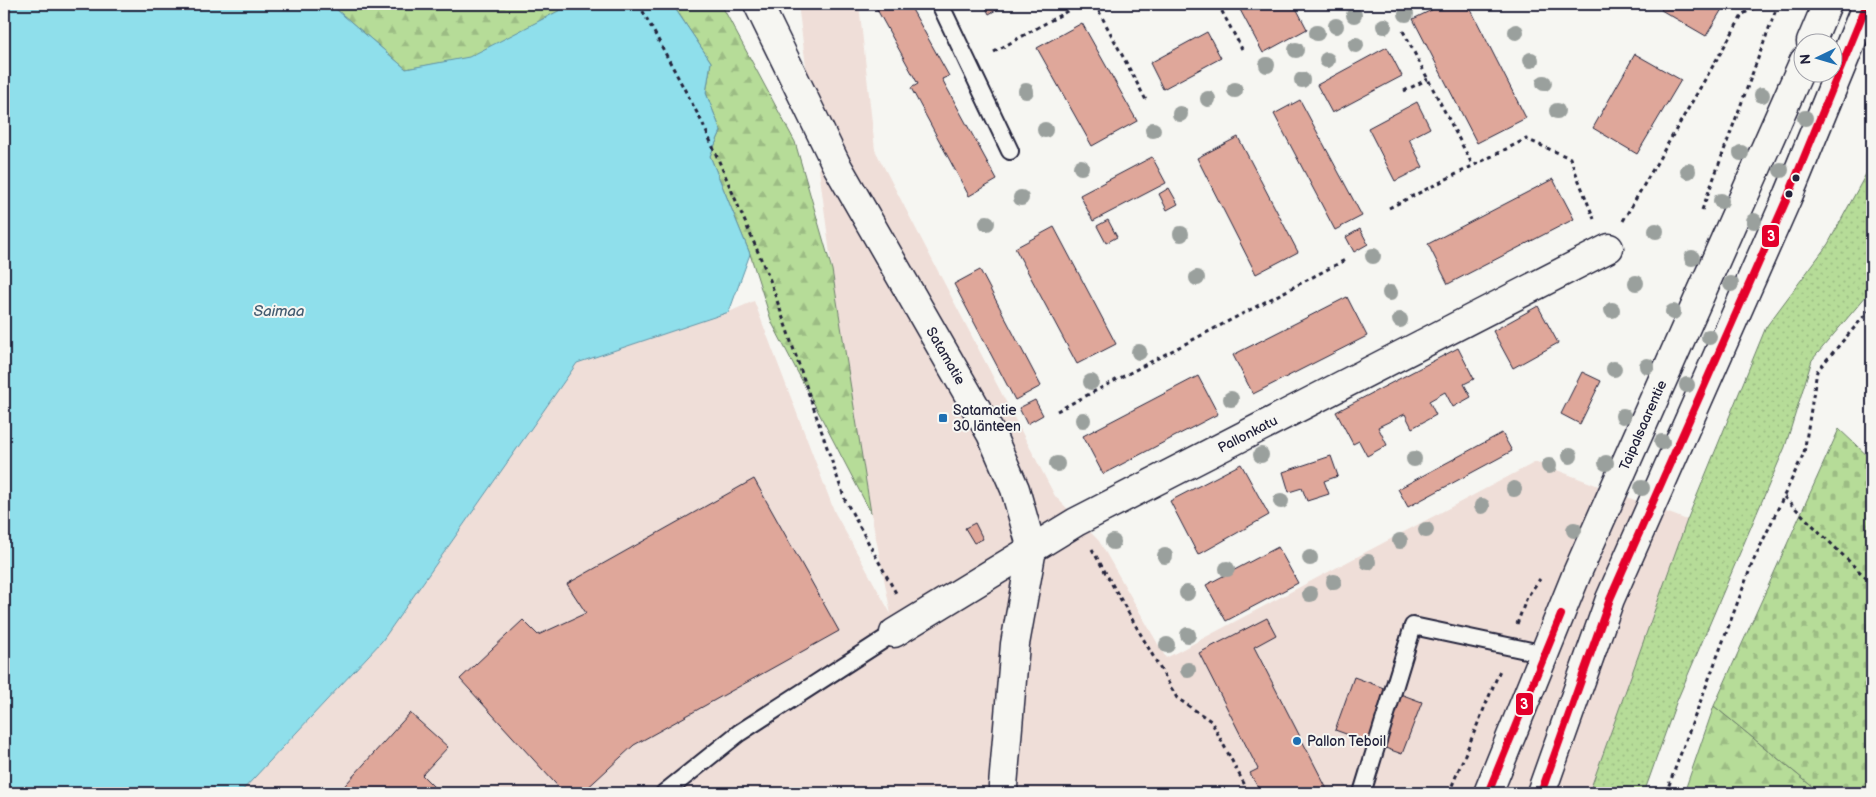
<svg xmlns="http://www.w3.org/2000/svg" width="1876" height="797" viewBox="0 0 1876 797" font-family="'Balsamiq Sans',sans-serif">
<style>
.built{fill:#efded8}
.green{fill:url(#green-dots);stroke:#6c7f6a}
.forest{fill:url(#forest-firs);stroke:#6c7f6a}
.cemetery{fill:url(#cemetery-stones);stroke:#6c7f6a}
.water{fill:#8fdfeb;stroke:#6393a5}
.building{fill:#dfa79a;stroke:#22223b}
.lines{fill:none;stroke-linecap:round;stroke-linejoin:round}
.lane-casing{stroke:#22223b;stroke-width:20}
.street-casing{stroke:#22223b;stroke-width:31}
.secondary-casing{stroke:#22223b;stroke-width:31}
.path{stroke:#22223b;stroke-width:3;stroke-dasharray:4 4;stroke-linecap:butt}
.lane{stroke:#f6f6f2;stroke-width:16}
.street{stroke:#f6f6f2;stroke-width:28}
.secondary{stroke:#f6f6f2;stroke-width:28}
.bus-1-casing{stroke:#f6f6f2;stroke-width:11}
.bus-1{stroke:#e4002b;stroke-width:8}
.tree{fill:#9aa09d}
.bus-dot{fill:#22223b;stroke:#f6f6f2;stroke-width:2}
.poi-dot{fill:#1f6fb2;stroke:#f6f6f2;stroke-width:2}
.labels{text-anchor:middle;stroke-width:4;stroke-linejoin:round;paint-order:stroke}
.street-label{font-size:14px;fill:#22223b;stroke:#f6f6f2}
.poi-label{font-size:14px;fill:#22223b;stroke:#f6f6f2;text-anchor:start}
.water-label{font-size:15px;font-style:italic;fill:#435b70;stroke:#f6f6f2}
.line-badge{stroke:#f6f6f2;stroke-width:2}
.badge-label{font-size:14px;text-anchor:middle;font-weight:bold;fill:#fff}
</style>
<defs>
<pattern id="green-dots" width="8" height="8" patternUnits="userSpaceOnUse" patternTransform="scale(1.25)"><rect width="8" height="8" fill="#b6dc98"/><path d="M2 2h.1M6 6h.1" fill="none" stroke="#9cbc84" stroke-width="1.8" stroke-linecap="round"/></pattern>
<pattern id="forest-firs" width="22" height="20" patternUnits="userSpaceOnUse" patternTransform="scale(1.25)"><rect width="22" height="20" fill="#b6dc98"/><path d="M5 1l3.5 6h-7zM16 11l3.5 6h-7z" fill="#9cbc84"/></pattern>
<pattern id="cemetery-stones" width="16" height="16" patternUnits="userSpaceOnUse" patternTransform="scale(1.25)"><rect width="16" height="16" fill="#b6dc98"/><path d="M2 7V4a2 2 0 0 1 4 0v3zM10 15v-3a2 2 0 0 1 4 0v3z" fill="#9cbc84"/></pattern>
</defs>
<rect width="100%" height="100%" fill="#f6f6f2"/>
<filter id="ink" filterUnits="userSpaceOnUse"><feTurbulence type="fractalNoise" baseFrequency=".02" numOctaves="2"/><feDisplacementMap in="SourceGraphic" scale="10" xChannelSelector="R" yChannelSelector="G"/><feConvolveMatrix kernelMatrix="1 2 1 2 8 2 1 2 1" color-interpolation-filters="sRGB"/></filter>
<g filter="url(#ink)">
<path class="built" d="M798,4H859L875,150L1055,496L1099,541L1166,658L1536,462L1687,520L1589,793H240L382,641L577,363L729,312L754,301L835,513L891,614L871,513L832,270Z"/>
<path class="green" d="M1872,156V289L1812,360L1785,447L1676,703L1644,793H1589L1687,520L1766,327L1828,244L1866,174Z"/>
<path class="forest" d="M330,4H572L469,58L406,69Z
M672,4H721L795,142L832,270L871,513L772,323L750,254L710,156L721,131L706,93L711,62Z
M1714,706L1820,793H1684Z"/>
<path class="cemetery" d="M1839,429L1872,460V793H1820L1714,706Z"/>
<path class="water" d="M4,4H330L406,69L469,57L572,4H672L711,62L706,93L721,131L710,156L750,254L729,312L577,363L382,641L240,793H4Z"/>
<path class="building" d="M874,4H909L949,76L942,79L997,180L969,196L911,88L918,84Z
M984,4H1007L989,14Z
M1237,4H1294L1307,29L1263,53Z
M1444,4H1468L1526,118L1477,143L1413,19Z
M1665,4H1725L1706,36L1661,10Z
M1082,23L1137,121L1092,146L1037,48Z
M1207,32L1221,58L1163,89L1150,63Z
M1387,47L1402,76L1332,113L1317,85Z
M1635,54L1681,80L1637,154L1593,128Z
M1300,100L1362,216L1335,230L1274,114Z
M1417,102L1430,128L1409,139L1423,167L1395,181L1368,128Z
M1238,137L1298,252L1256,274L1197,158Z
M1152,157L1166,183L1093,221L1080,195Z
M1553,179L1574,219L1448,284L1428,244Z
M1169,188L1178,204L1167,210L1159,194Z
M1108,220L1117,237L1106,243L1097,226Z
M1054,227L1116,344L1077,364L1015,248Z
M1360,229L1368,244L1354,252L1346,237Z
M980,270L1041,386L1015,400L954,284Z
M1347,297L1367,336L1253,394L1233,355Z
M1538,306L1558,343L1513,368L1493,331Z
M1458,348L1474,379L1464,384L1471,397L1453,407L1445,392L1429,401L1436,415L1412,428L1405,414L1378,427L1387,445L1367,456L1359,441L1353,444L1336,412Z
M1582,372L1601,381L1580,424L1561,414Z
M1198,376L1218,414L1103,474L1083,436Z
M1035,400L1043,415L1027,424L1019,408Z
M1502,433L1512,451L1408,507L1398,489Z
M1331,456L1338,476L1324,481L1329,494L1307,501L1302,488L1289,492L1283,472Z
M1241,464L1269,515L1198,555L1170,501Z
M754,479L839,631L634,745L582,793H564L460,679L523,620L538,635L586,613L567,584Z
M975,523L983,539L974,543L965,528Z
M1278,547L1298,583L1226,621L1206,585Z
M1267,618L1276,635L1254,647L1329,793H1261L1250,773L1258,769L1199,653Z
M1354,677L1422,702L1402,754L1335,730Z
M410,713L448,747L422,775L438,791L436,793H338Z"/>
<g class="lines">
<defs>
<path id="lane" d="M940,4L1010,151
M664,793L739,733L894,633
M1362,793L1413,626L1545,654"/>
<g id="street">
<path id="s1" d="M894,633L1076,522L1609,248"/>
</g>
<g id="secondary">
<path id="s2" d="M758,4L836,164L991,434L1015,489L1032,549L1015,644L1003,786L1004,793"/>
<path d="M1811,42L1827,4"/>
<path id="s3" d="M1488,793L1577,573L1804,61"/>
<path d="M1541,793L1610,599L1789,194L1867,4"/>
</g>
</defs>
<use href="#lane" class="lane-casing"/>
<use href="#street" class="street-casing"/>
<use href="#secondary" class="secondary-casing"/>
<path class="path" d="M639,4L703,124L770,280L845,500L897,595
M1095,4L1147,102
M1218,4L1242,49
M1403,31L1473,166
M994,52L1080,4
M1404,91L1428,79
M1389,208L1526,139L1570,158L1594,219
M1702,210L1778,4
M1623,221L1743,14L1761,4
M1057,411L1347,259
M1784,497L1872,584
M1092,549L1177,698L1211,721L1249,793
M1517,624L1527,597L1540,579
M1449,793L1500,670
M1666,793L1752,564L1804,453L1817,371L1872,307"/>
<use href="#lane" class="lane"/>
<use href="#street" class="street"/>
<use href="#secondary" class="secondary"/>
<defs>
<path id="bus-1" d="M1488,793L1561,615
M1541,793L1610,599L1789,194L1867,4"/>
</defs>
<use href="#bus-1" class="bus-1-casing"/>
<use href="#bus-1" class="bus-1"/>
</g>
<g class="tree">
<circle cx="1406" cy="14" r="8"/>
<circle cx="1354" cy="15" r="8"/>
<circle cx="1336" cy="26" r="8"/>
<circle cx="1384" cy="26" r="8"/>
<circle cx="1516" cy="32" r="8"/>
<circle cx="1317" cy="33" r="8"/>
<circle cx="1356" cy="45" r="8"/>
<circle cx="1296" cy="50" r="8"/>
<circle cx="1327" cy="60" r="8"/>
<circle cx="1531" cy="60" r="8"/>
<circle cx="1267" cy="65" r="8"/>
<circle cx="1302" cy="80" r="8"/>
<circle cx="1544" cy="83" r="8"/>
<circle cx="1235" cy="90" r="8"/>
<circle cx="1026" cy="91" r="8"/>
<circle cx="1762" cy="95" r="8"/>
<circle cx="1208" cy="99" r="8"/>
<circle cx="1557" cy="111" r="8"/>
<circle cx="1180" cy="114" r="8"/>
<circle cx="1805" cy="118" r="8"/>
<circle cx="1045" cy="130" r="8"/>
<circle cx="1153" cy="130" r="8"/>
<circle cx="1741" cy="153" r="8"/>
<circle cx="1081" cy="167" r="8"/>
<circle cx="1781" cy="170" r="8"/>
<circle cx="1688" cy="171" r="8"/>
<circle cx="1021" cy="198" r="8"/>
<circle cx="1721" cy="201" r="8"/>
<circle cx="1754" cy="221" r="8"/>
<circle cx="987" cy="223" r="8"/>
<circle cx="1656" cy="231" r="8"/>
<circle cx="1181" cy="234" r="8"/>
<circle cx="1373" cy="256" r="8"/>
<circle cx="1692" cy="258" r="8"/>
<circle cx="1197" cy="278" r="8"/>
<circle cx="1636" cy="283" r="8"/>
<circle cx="1731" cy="284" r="8"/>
<circle cx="1390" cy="293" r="8"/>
<circle cx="1612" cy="310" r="8"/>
<circle cx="1673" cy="312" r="8"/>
<circle cx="1400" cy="320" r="8"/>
<circle cx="1709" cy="337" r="8"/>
<circle cx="1139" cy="352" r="8"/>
<circle cx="1647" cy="366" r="8"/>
<circle cx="1614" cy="369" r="8"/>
<circle cx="1091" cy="382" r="8"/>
<circle cx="1687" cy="385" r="8"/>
<circle cx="1231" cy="399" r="8"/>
<circle cx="1623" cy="416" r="8"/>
<circle cx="1083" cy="420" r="8"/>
<circle cx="1662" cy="442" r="8"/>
<circle cx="1261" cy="455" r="8"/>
<circle cx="1570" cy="456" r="8"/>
<circle cx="1414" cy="459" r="8"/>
<circle cx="1606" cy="463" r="8"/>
<circle cx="1057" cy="464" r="8"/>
<circle cx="1549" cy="466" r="8"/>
<circle cx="1642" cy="488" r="8"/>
<circle cx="1514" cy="489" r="8"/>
<circle cx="1281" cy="501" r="8"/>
<circle cx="1482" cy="506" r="8"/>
<circle cx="1426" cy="530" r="8"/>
<circle cx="1574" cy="530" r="8"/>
<circle cx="1400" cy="541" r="8"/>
<circle cx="1113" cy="542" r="8"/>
<circle cx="1165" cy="556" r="8"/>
<circle cx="1310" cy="558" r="8"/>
<circle cx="1368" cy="562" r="8"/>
<circle cx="1227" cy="569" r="8"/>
<circle cx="1334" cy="582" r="8"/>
<circle cx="1187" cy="593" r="8"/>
<circle cx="1310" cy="594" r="8"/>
<circle cx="1188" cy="635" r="8"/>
<circle cx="1167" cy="645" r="8"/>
<circle cx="1188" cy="670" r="8"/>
</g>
</g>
<g class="bus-dot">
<circle cx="1796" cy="178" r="4.5"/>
<circle cx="1789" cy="194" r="4.5"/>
</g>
<g class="poi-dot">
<rect x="938" y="413" width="10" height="10" rx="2.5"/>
<circle cx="1297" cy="741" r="5"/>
</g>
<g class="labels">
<g class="street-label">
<text dy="5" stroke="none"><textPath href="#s2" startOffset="399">Satamatie</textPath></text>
<text dy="5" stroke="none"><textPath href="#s3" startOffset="399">Taipalsaarentie</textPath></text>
<text dy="5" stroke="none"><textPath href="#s1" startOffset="406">Pallonkatu</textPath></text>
</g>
<g class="poi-label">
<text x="953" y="415">Satamatie<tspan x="953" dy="16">30 länteen</tspan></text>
<text x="1307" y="746">Pallon Teboil</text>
</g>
<g class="water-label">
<text x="279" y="316">Saimaa</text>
</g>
</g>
<g class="line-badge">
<rect x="1761" y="224" width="19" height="24" rx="5" fill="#e4002b"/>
<rect x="1515" y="692" width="19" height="24" rx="5" fill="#e4002b"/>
</g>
<g class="badge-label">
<text x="1771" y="241">3</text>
<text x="1524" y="709">3</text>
</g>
<rect width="1876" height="797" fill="none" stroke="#f6f6f2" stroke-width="20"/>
<rect x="10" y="10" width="1856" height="777" fill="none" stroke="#22223b" stroke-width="2" filter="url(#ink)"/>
<g transform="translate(1818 58) rotate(265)"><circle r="24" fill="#f6f6f2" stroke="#a1a1a9"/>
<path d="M0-4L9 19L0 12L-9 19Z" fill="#1f6fb2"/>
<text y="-8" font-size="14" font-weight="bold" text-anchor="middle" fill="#22223b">N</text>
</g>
</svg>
